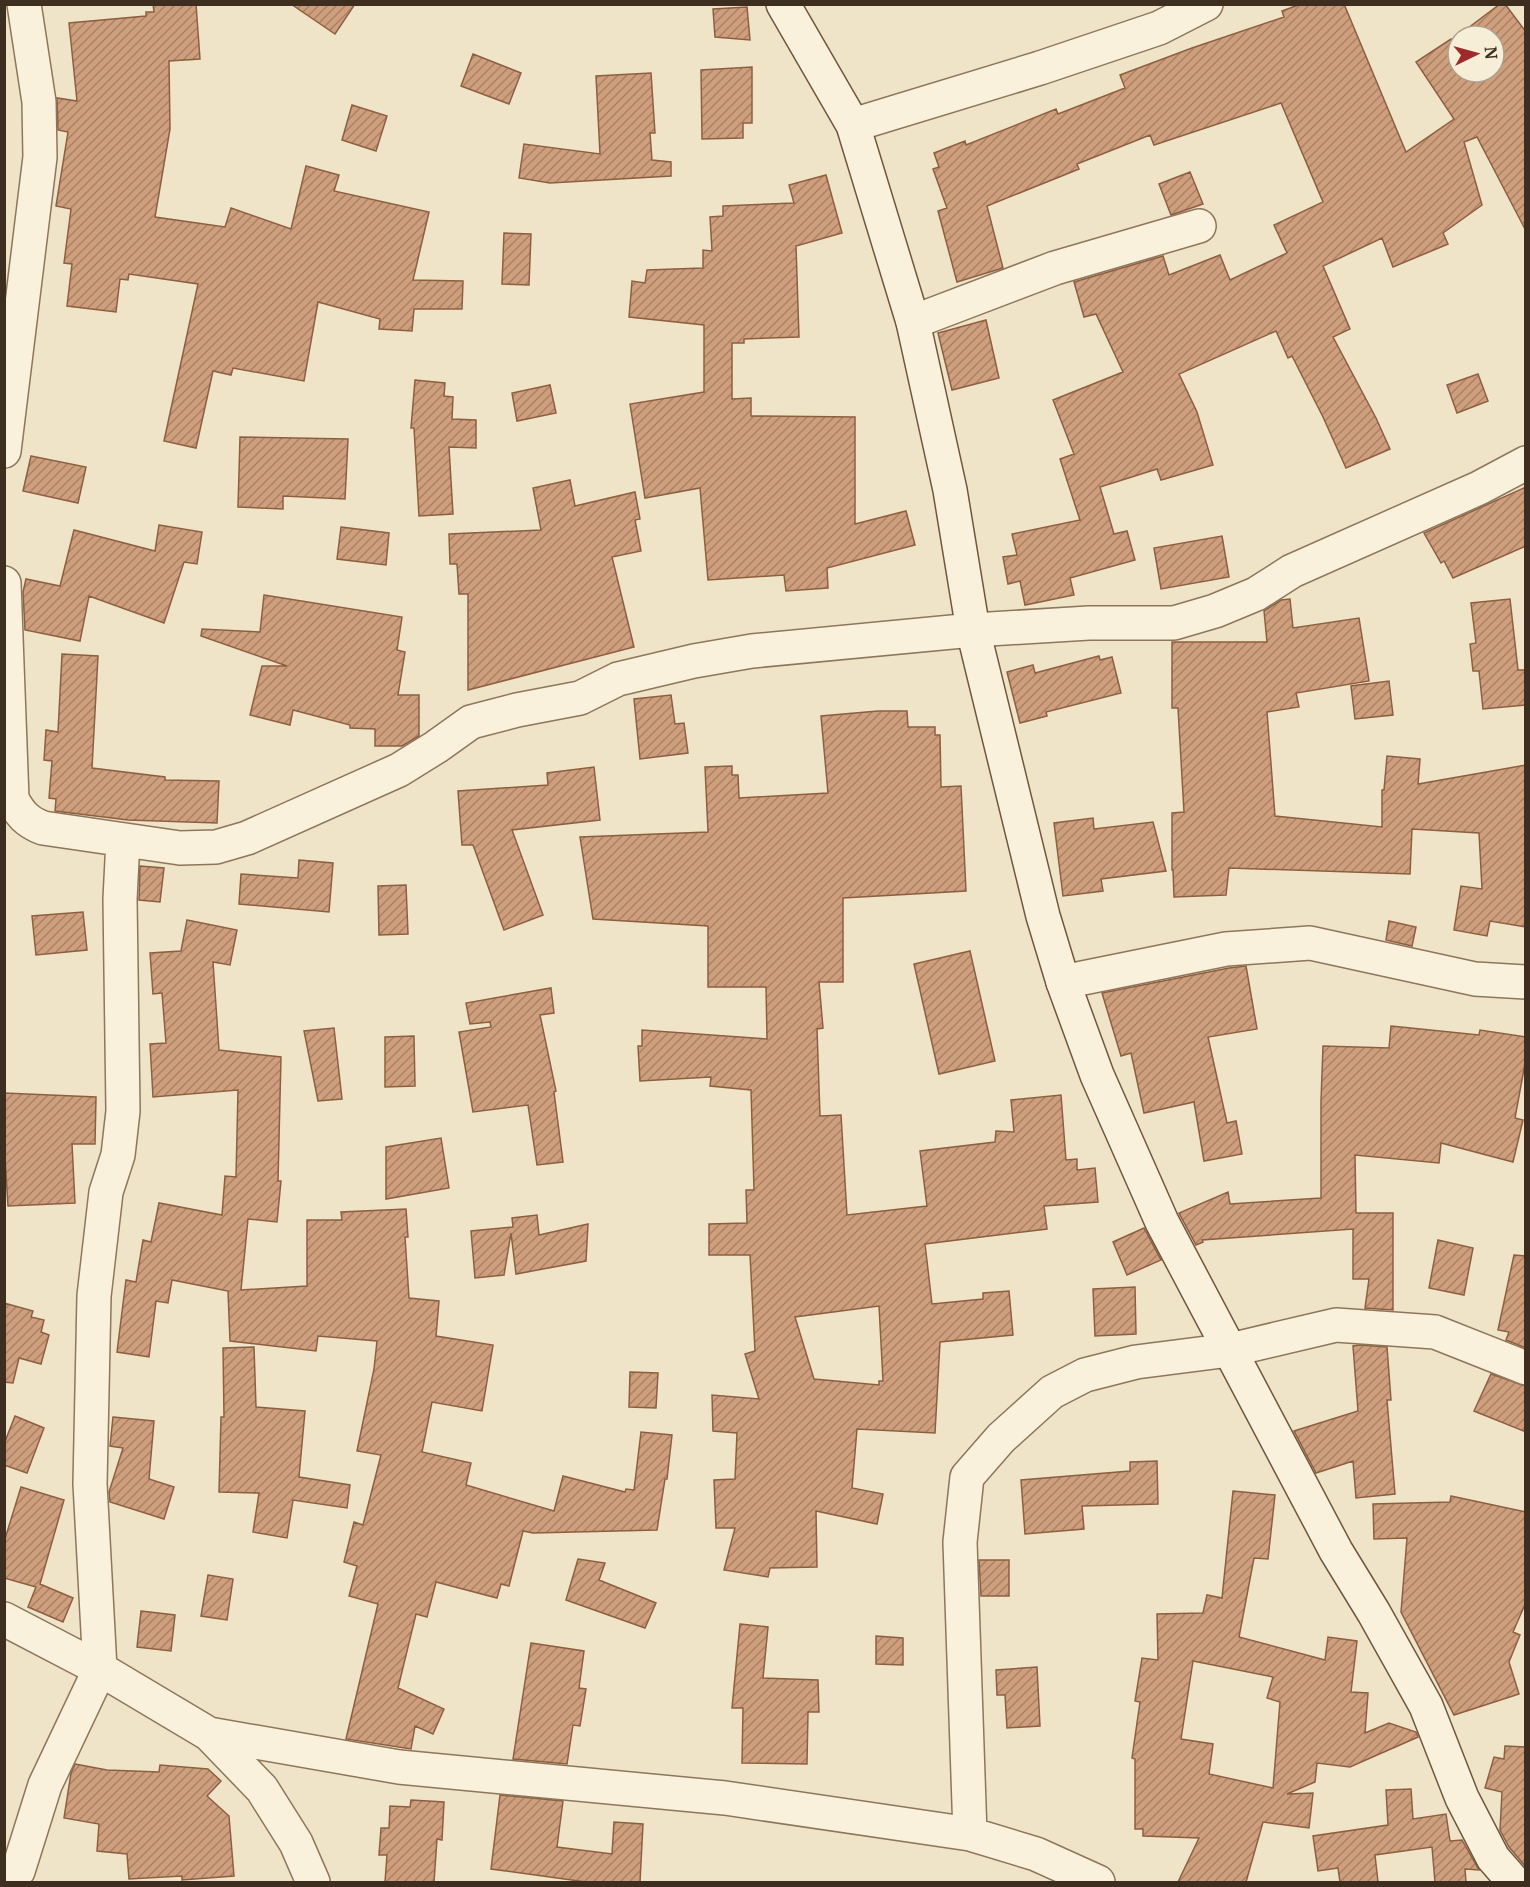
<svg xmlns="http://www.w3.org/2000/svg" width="1530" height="1887" viewBox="0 0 1530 1887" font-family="Merriweather,serif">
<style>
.building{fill:url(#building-hatch);stroke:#8d5f41;stroke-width:1.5;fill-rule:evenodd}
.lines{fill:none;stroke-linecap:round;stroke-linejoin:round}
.street-casing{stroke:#8d765c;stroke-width:36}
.secondary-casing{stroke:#6f573f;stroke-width:36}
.street{stroke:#faf1dc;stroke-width:33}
.secondary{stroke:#faf1dc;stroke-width:33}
</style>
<defs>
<pattern id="building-hatch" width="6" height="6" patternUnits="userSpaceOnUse" patternTransform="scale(1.5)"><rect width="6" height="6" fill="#cf9f7d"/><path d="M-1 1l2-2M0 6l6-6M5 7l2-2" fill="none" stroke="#a98266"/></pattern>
</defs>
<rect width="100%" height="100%" fill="#f0e4c8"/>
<path class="building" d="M153,4H196L200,59L169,61L170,129L155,217L225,227L231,208L291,229L306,166L339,175L334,191L429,212L413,280L463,281L462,309H414L412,331L379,329L380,319L318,302L304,381L233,368L231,375L213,371L196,448L164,441L198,284L129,274L128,280L120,279L116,312L67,306L72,264L64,263L71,209L56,206L68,132L58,130L57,98L77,101L69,23L146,16V12H154Z
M291,4H355L335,34Z
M1301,4H1344L1406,152L1454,119L1416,62L1451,39L1452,40L1500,4H1505L1526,32V231L1477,137L1464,142L1482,205L1443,233L1448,244L1393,267L1382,238L1323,266L1350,329L1333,337L1376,418L1390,449L1346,468L1323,417L1292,356L1288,358L1276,331L1179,374L1197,412L1213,465L1161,480L1157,469L1100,487L1114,534L1127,531L1135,560L1070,578L1074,595L1025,605L1020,581L1008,584L1003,557L1017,555L1012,534L1080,520L1060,459L1074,454L1053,400L1123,372L1096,314L1084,317L1074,282L1163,256L1169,275L1220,255L1230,280L1287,253L1274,225L1323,202L1281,103L1154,145L1150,135L1077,164L1079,169L987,206L1003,268L957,282L938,211L947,208L933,169L939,167L934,153L965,141L966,145L1056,109L1058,114L1125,88L1120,75L1192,48L1284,17L1282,11ZM1458,36H1494V72H1458Z
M747,7L750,40L715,37L713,9Z
M473,54L521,73L509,104L461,86Z
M752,67V123H743V138L702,139L701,70Z
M651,73L655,133H650L652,160L671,162V176L550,183L519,178L524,144L600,154L596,76Z
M352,105L387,116L376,151L342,140Z
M1190,172L1203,204L1171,215L1159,184Z
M826,175L842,233L796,246L799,337L744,339V343H732V399L751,398V416L855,417V524L906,511L915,545L827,568L828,588L786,591L784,575L708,580L700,488L645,498L630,404L704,392V325L629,317L632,281L645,283L647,270L703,268V250L712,251L710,217L723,216V206L794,203L789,185Z
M504,233L531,234L529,285L502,284Z
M986,320L999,378L952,390L938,333Z
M1478,374L1488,401L1457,413L1447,385Z
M415,380L445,383L444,396L453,397L452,419L476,420V448L449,447L453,514L419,516L414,428H411Z
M550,385L556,413L517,421L512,393Z
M240,437L348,439L345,499L283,496V509L238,507Z
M31,456L86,467L78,503L23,491Z
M570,480L575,506L635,492L640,519L635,520L641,551L612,557L634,647L468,690V594H459L457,564H450L449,534L541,530L533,488Z
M1526,487V546L1453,578L1444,561L1441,563L1424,533Z
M159,525L202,532L197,564L184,562L164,623L89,596L80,641L25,630L23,592L26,579L60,586L74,530L155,551Z
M341,527L389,533L386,565L337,559Z
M1222,536L1229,577L1161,589L1154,548Z
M264,595L402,617L397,650L405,652L398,695H419V736L402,746H375V729L350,728V725L293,710L290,725L250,715L262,666H287L201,636L202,629L260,632Z
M1290,599L1293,628L1359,618L1369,681L1296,693L1299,707L1267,712L1275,816L1382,827V790H1384L1387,756L1420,759L1418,784L1526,765V927L1490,921L1487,936L1454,930L1461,886L1482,889L1479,833L1412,829L1410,874L1229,868L1226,895L1174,897L1173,870H1172V813L1184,812L1178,708H1172V642H1267L1264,611L1281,600Z
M1510,599L1518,670H1526V705L1483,709L1479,671H1473L1470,644L1476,643L1471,603Z
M62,654L98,656L92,768L165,777V780L219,781L217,823L128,820L55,811L56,799L49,798L52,761L44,760L46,730L58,732Z
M1099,656L1100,660L1112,657L1121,693L1046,712L1047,716L1020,723L1007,672L1033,665L1035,673Z
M1389,681L1393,715L1355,719L1351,686Z
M671,695L675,724L684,723L688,753L640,759L634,699Z
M878,711H907L908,727H935V735H940L941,787L961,786L966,891L843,898V982H819L823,1028L817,1029L820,1116L841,1115L847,1215L927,1206L920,1151L995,1142L996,1131L1014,1132L1011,1100L1061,1095L1066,1160L1077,1159V1170L1095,1168L1098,1202L1044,1206L1047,1229L925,1244L932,1304L983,1299V1293L1009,1291L1013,1335L940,1342L935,1433L857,1429L852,1488L883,1494L877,1524L816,1511L817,1567L770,1568L768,1577L724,1570L735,1528H716L714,1480L735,1479L737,1433L713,1431L712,1395L759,1399L745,1354L755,1351L750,1255H709V1224L747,1223L746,1190H754L751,1090L710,1086L711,1077L640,1081L638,1046H642V1030L767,1039L766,987H708V926L593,919L580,837L708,832L705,767L732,766V775H738L739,798L828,793L821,716ZM879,1306L883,1381H879V1385L814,1379L795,1317Z
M594,767L600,820L512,830L543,915L504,930L473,845H462L458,791L548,785L547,773Z
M1093,818L1094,829L1153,822L1166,871L1101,879L1103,891L1063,896L1054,823Z
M299,860L333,863L329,912L239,904L241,874L298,878Z
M140,866L164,868L160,902L139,900Z
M406,885L408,934L379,935L378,886Z
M83,912L87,950L36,955L32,916Z
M187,920L237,930L230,965L213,962L219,1050L281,1057L278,1181H281L277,1222L248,1219L241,1290L307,1286V1220H342L341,1212L406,1209L408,1237H405L409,1298L439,1301L436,1336L493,1345L482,1411L432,1402L422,1452L471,1463L466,1485L554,1511L563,1476L625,1492L626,1489L634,1490L641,1432L672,1435L667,1479H665L657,1530L533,1533L523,1531L509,1586L501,1584L497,1598L436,1582L427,1617L416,1614L398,1688L444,1709L433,1734L415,1726L411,1749L346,1739L378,1604L349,1596L357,1566L344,1562L354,1522L363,1525L381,1455L357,1451L374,1369L377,1341L318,1336L316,1351L230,1341L228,1291L172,1280L168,1303L156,1301L149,1357L117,1352L126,1280L136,1282L143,1240L151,1242L159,1203L222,1215L225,1176L236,1177L238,1090L153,1097L150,1044L166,1043L162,993L153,994L150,953L181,951Z
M1389,921L1416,927L1412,946L1386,940Z
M970,951L995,1061L939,1074L914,964Z
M1246,966L1257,1029L1208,1037L1227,1123L1236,1121L1242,1154L1204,1161L1194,1102L1144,1113L1131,1053L1121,1056L1102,993L1229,968Z
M551,988L554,1013L540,1015L556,1091L554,1092L563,1162L537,1165L528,1105L473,1112L459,1032L491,1027L490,1022L470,1024L466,1003Z
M1391,1026L1479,1035L1480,1030L1526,1037V1058L1515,1118L1523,1120L1513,1162L1441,1143L1439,1163L1355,1155L1356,1213H1393V1310L1365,1308L1369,1279H1353V1229L1202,1240L1203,1242L1196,1245L1179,1213L1228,1192L1230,1204L1321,1198V1101L1323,1046L1389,1048Z
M334,1028L342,1099L318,1101L304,1031Z
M414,1036L415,1086L385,1087V1037Z
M4,1093L96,1097L95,1144H72L75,1203L8,1206L4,1142Z
M441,1138L449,1188L386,1199V1147Z
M537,1215L539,1235L588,1224L586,1261L516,1274L511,1233L504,1275L475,1278L471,1231L513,1227L512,1218Z
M1144,1228L1161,1260L1127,1275L1113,1242Z
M1438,1240L1473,1248L1464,1295L1429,1288Z
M1514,1255L1526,1256V1348L1506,1340L1509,1332L1498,1330Z
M1135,1287L1136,1334L1095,1336L1093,1289Z
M4,1303L33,1311L31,1317L44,1320L41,1332L49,1335L41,1364L19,1358L13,1383L4,1382Z
M1360,1345L1387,1347L1391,1400H1387L1395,1494L1356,1498L1353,1461L1316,1473L1294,1431L1358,1411L1353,1346Z
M254,1347L256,1407L305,1411L299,1477L350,1485L347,1508L293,1500L287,1538L253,1532L259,1493L219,1492L221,1417H224L223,1348Z
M630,1372L658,1373L656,1408L629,1407Z
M1491,1374L1526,1386V1432L1474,1411Z
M15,1416L44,1428L27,1473L4,1465V1444Z
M113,1417L154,1421L149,1479L174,1487L164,1519L110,1502L109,1492L123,1448L110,1446Z
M1157,1461L1158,1504L1082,1506L1084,1529L1025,1534L1021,1480L1130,1471V1462Z
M21,1487L64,1500L40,1584L73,1598L63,1622L28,1607L36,1587L4,1578V1542Z
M1233,1491L1275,1495L1268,1559L1254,1558L1239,1637L1325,1660L1328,1637L1357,1641L1351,1692L1368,1693L1365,1733L1389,1723L1416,1732L1418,1737L1350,1767L1317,1763L1315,1782L1287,1794L1313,1793L1309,1828L1263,1822L1246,1882H1178L1199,1838L1143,1836V1829H1135V1759L1132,1758L1140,1702L1135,1701L1142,1658L1158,1660L1157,1614L1203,1613L1207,1595L1222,1598ZM1193,1661L1273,1677L1267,1698L1280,1702L1273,1788L1209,1774L1213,1744L1181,1739Z
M1451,1496L1526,1512V1602L1513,1632L1520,1635L1509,1662L1519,1694L1454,1715L1401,1612L1407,1538L1374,1539L1373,1504L1450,1502Z
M578,1559L605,1563L599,1580L656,1603L645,1628L566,1600Z
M979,1560H1009V1596H981Z
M208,1575L233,1579L227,1620L201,1616Z
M141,1611L175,1615L171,1651L137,1647Z
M740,1624L768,1627L763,1678L818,1680L819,1712H808L807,1764L742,1763L743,1708H732Z
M876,1636L903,1638V1665L876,1664Z
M531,1643L584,1651L579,1688L586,1689L580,1726L573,1725L567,1764L513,1759Z
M1037,1667L1040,1726L1007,1728L1005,1695H997L996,1670Z
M1505,1746L1526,1747V1867L1509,1847L1500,1830L1502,1792L1485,1788L1494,1757L1504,1759Z
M75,1764L107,1770L159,1772L160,1765L208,1769L221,1781L207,1796L229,1816L234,1876L182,1880V1876L129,1879L127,1854L97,1851L99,1824L64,1818L71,1773Z
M1411,1789L1413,1819L1446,1814L1450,1841L1462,1840L1479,1870L1465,1869L1466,1882H1435L1432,1847L1375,1855L1378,1882H1340L1338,1868L1318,1871L1313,1836L1388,1825L1386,1790Z
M500,1795L563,1801L557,1847L612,1854L614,1822L643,1824L640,1882H586L491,1869Z
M411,1800L444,1802L442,1840L437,1839L434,1882H385L387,1855H379L381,1828H389L390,1806L410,1807Z"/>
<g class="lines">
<defs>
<path id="street" d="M853,125L1040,68L1159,28L1206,4
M913,322L1055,268L1199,226
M4,451L40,157L39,102L24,4
M4,583L12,799C20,814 27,822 43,828L180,848L216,847L247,838L399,770L436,747L471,722L517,710L580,698L618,679L694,661L752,651L973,630L1089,623H1174L1215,611L1256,594L1292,571L1479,488L1526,463
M1063,982L1226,949L1310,943L1475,979L1526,982
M4,1619L100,1669L209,1734L262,1789L296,1843L313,1882
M209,1734L399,1767L725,1798L970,1834L1036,1854L1098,1882
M970,1834L960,1542L967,1477L1001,1438L1052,1392L1085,1375L1136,1362L1230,1350L1336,1325L1435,1332L1526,1368
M8,1882L18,1871L45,1785L100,1669L90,1484L94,1296L106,1192L118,1155L123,1111L120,899L123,840"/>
<path id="secondary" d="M783,4L853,125L913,322L950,490L973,630L1043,916L1063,982L1097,1075L1162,1222L1336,1551L1374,1613L1426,1706L1462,1798L1493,1858L1514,1882"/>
</defs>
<use href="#street" class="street-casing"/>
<use href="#secondary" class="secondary-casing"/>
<use href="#street" class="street"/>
<use href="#secondary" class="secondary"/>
</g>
<rect width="1530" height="1887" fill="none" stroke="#3d2e20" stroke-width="12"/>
<g transform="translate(1476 54) rotate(85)"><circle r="28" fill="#f7eed8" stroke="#ada18e" stroke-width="1.5"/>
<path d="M0-4.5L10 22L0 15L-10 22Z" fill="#9e2a2b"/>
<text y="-9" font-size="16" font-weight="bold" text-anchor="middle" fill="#3d2e20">N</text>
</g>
</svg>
